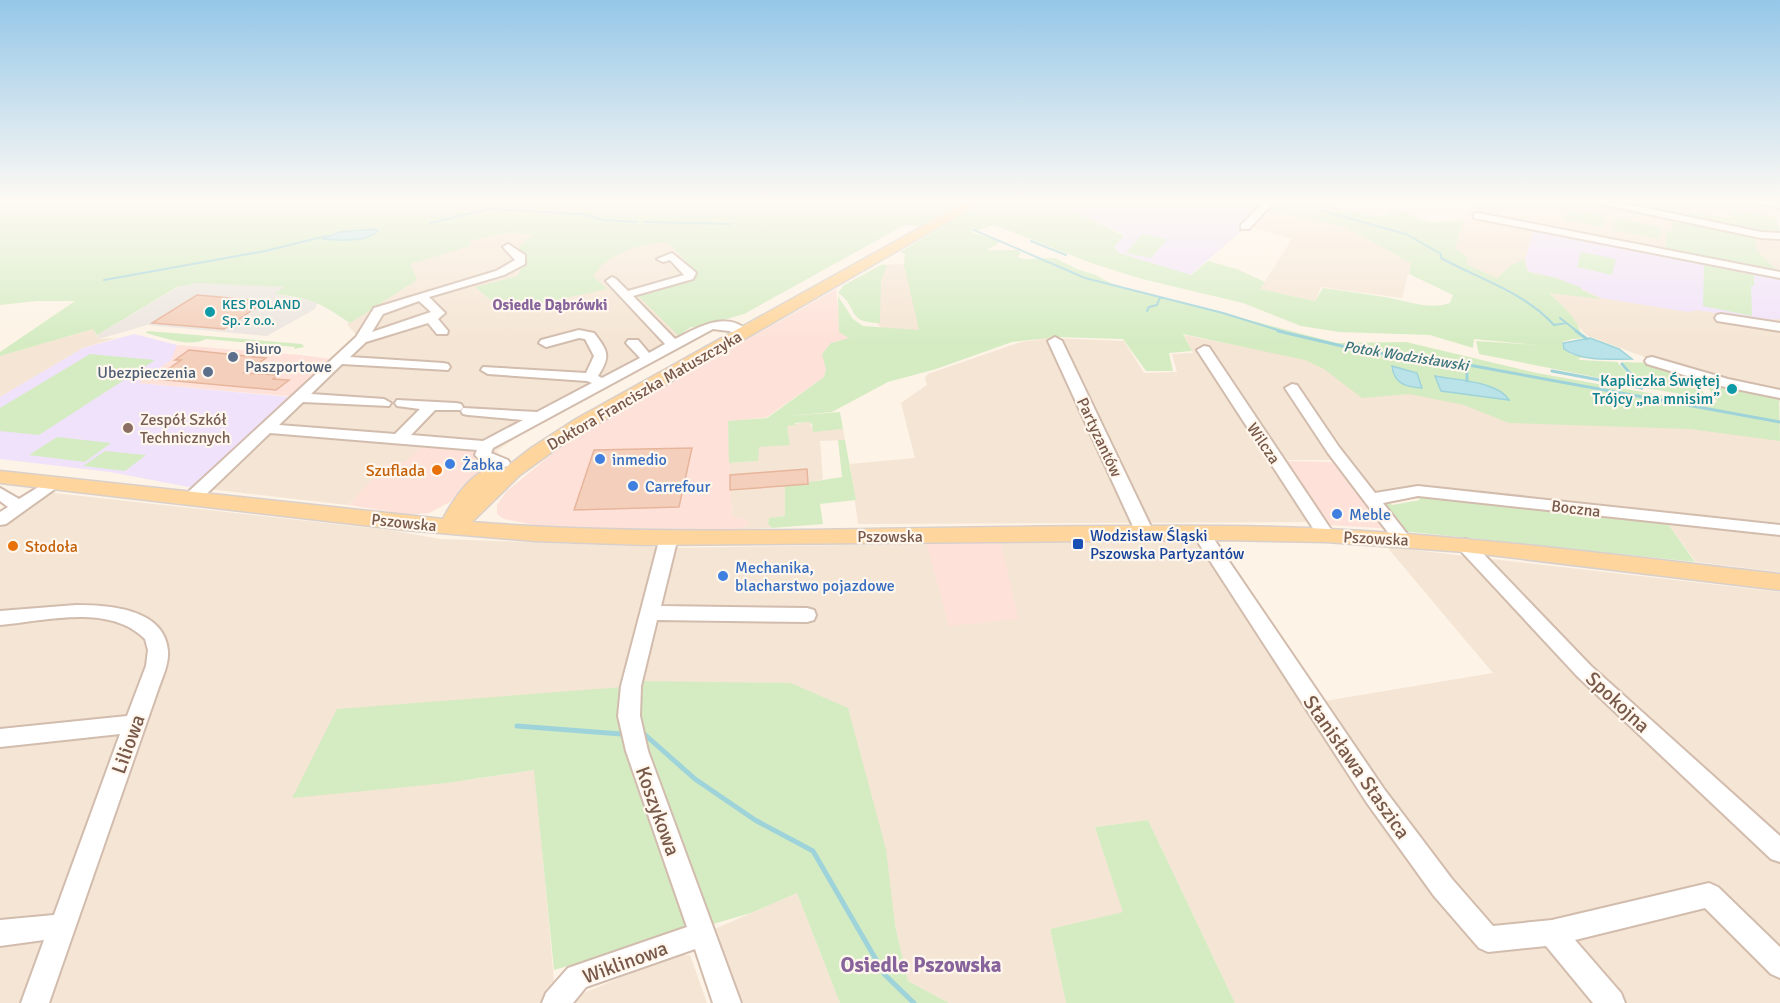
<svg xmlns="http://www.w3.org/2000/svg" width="1780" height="1003" font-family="Signika,sans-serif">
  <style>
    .residential { fill: #f5e5d4 }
    .commercial { fill: #fee2d9 }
    .industrial { fill: #ede6e0 }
    .education { fill: #f0e2fa }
    .green { fill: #d5ecc3 }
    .water { fill: #b9e3e8; stroke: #9fd3da; stroke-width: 1.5 }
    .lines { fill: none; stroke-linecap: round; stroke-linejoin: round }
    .stream-far2 { stroke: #9fd3da; stroke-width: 2 }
    .stream-far1 { stroke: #9fd3da; stroke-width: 3 }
    .stream { stroke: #9fd3da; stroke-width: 5 }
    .building { fill: #f4d0bc; stroke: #e7b59c; stroke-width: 1.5 }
    .minor-casing { stroke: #d2bcad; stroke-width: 4 }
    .major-casing { stroke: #d9d0cc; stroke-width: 3 }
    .minor { fill: #fff; fill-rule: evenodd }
    .major { fill: #fed59c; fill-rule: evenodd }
    .culture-dot { fill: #0f9aa8; stroke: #fff7ed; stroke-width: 2 }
    .service-dot { fill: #5c6f8a; stroke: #fff7ed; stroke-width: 2 }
    .education-dot { fill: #8d6e63; stroke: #fff7ed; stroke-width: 2 }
    .shop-dot { fill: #3f7fe0; stroke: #fff7ed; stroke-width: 2 }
    .food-dot { fill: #e8710a; stroke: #fff7ed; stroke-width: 2 }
    .transit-dot { fill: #1a4fb4; stroke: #fff7ed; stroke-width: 2 }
    .labels { text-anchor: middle; stroke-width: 4.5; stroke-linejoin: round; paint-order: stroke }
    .far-culture-label { font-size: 14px; fill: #0d838f; stroke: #fff7ed; text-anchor: start }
    .far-neighbourhood-label { font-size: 15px; font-weight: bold; fill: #87649b; stroke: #fff7ed }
    .far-water-label { font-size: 15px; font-style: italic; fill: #3c767e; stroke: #fff7ed }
    .service-label { font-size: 16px; fill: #4e5e75; stroke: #fff7ed; text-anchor: start }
    .culture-label { font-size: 16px; fill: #0d838f; stroke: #fff7ed; text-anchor: end }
    .street-label { font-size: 16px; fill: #785849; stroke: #fff7ed }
    .education-label { font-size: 16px; fill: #785e54; stroke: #fff7ed; text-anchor: start }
    .shop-label { font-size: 16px; fill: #366cbe; stroke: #fff7ed; text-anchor: start }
    .food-label { font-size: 16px; fill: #c56008; stroke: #fff7ed; text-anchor: end }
    .transit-label { font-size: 16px; fill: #164399; stroke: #fff7ed; text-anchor: start }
    .near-street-label { font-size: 20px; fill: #785849; stroke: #fff7ed }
    .near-neighbourhood-label { font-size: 21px; font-weight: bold; fill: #87649b; stroke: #fff7ed }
  </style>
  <rect width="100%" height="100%" fill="#fdf3e6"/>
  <!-- residential -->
  <path class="residential" d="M1477,200H1582L1751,238L1780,230V402L1765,395L1647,358L1586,335L1549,292L1599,298L1556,278L1528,272L1524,259L1510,266L1497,278L1466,264L1467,258L1455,248L1464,219Z
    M1622,200H1780V217L1776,216L1757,232Z
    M1268,210L1345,227L1411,263L1402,298L1321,287L1315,301L1260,289L1292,239L1252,227Z
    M521,232L535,234L592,275L599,265L625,248L668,241L697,271L683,283L639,296L681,337L691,342L522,434L495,452L409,462L364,491L348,505L192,487L289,396H297L357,336L347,324L376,305L409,264L469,240L493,235Z
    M907,264L921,332L881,328L876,322L881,265Z
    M93,329L99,339L116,338L83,348L0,397V356Z
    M1184,335L1302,358L1409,393L1780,439V572L1696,562L1668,524L1674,521L1464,493L1371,498L1339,460H1273L1310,522L858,524L850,464L915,458L901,403L927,385L925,378L928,374L1021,342L1048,338L1124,341L1144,373L1177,372L1172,354L1193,353Z
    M809,421L814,431L843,429L845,440L820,441L823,479L808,484L786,516L769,518L768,524L772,528L739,529L749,525L732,517L729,463L758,461V447L787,426Z
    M45,492L389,530L440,539L657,547L631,686L447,783L535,770L556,1003H0V528Z
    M1195,539L1201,544H1218L1319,702L1493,673L1387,547L1780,592V1003H1235L1148,820L1095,827L1124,912L1050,929L1066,1003H949L908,981L895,925L643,681L674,548Z
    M797,893L840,1003H727L703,934Z
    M675,955H690L707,1003H574V997Z"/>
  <!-- commercial -->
  <path class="commercial" d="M836,289L841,331L851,337L826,370L824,377L767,417L728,422L732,516L748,520L749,525L739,529L659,531L554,529L504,519L497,514V505L506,492L564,444Z
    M177,345L301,355L337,360L297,397L137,383L167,363Z
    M424,443L472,447L499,452L450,502L429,513L409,515L349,505L387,463H404Z
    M1279,461L1339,462L1394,529L1313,524Z
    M1000,541L1019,619L949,626L926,542Z"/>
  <!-- industrial -->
  <path class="industrial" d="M198,283L262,284L285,287L276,294L318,302L315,309L267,336L147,325L99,339L97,335L178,287Z"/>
  <!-- education -->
  <path class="education" d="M1086,200H1237L1262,205L1238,228L1243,230L1190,275L1120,253L1114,247L1125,235L1070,209Z
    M1534,230L1780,279V319L1762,320L1697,310L1688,312L1602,298L1560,279L1528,271L1525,260Z
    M134,334L177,345L171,360L138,383L289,397L194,488L110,472L0,459V397L83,348Z"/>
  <!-- green -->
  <path class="green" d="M0,200H1085L1070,209L1124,236L1114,247L1119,253L1191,275L1208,261L1237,269L1265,282L1260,289L1315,301L1323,288C1345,291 1368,294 1390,298C1411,302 1429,310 1450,303L1453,295L1409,274L1411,263L1345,227L1268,210L1280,200H1300L1382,217L1394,208L1432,223L1464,219L1455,248L1468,258L1466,264L1497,278L1510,266L1524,259L1528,272L1556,278L1580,287L1582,290L1601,299L1549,293C1559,303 1572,313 1578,326C1581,332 1580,334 1585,338L1572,339L1562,342L1563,348L1571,354L1588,358H1578L1580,360L1617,362L1640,386L1479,354L1476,341L1538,345L1474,339L1473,348L1430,335L1340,332L1301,326L1243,303L1142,279L1091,263L994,225L971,232L997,240L998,244L986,250H1017L1021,253L1017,257L1024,259L1055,258L1079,270L1094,274L1114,285L1337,343L1406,342L1537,373L1710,404L1717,402L1704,380L1779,398L1780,441L1690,429L1509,423L1464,405L1409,394L1362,398L1324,369L1305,360L1183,334L1192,351L1169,353L1173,371H1146L1123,339L1057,337L1012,342L936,369L888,382L832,412L788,416L840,412L843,429L813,432L812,424L808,422L795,423L796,425L787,426L790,445L759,447L758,461L729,463L728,421L767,418L824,377L826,370L822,354L831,343L849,338L839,332L838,296L853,319L863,326L919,330L904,265L905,254L900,252L942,227L905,225L744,314C735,316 698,329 691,327L681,334L684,336L681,338L637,295L682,283L693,276L694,270L668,242C638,245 611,251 593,276L607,289L547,302L525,312L508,299L494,303L475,287L518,276L523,263L519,247L532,235C512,230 490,236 470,241V246L410,264L417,280L350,323C320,303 312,298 275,294L284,287L198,283L177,287L97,335L93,329L0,356V352L75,301H37L0,305Z
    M1569,200H1584L1661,215L1756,238V250L1780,273L1665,250L1667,230L1672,231V222Z
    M1605,200H1622L1724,218L1731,217L1733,209L1777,218L1780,231L1770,234L1757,232Z
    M1569,208L1605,215L1602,227L1564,220Z
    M1616,218L1661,227L1659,239L1612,230Z
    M1142,234L1167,239L1151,258L1126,253Z
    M1581,252L1616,259L1612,275L1577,267Z
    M883,264L887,266L881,280L880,323C845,323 859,306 838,293L844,285Z
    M1704,265L1754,275V286H1751L1752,316L1703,306Z
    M148,331L302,344L304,347L294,349L295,347L206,339C190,348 162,337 146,333Z
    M90,354L155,360L39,435L0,431V408Z
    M1622,362L1650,363L1695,376L1706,398L1645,388Z
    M57,437L111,443L85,462L29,455Z
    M838,440H845L856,500L820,504L823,524L772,528L768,524L769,518L785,516V486L842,477Z
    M105,451L146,455L125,471L83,466Z
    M1414,493L1674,521L1668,524L1695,562L1402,531L1379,500L1385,498L1392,505L1420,500Z
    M643,681L791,683L848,708L886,849L895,925L908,981L949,1003H840L797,893L751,913L554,970L534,770L447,783L292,798L337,709L623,687Z
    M1148,820L1235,1003H1066L1050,929L1123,912L1095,827Z"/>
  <!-- water -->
  <path class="water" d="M375,229L378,231C367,243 336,240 322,239L340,232Z
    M1590,338L1619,349L1632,359C1610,359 1583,362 1564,349L1563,343Z
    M1392,366L1417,373L1422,388C1406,387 1394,384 1392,366Z
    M1435,376C1455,380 1498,381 1509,400L1441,391Z"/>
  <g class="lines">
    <!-- stream-far2 -->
    <path class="stream-far2" d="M468,200L482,202
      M1319,210L1406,234L1441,254V258C1479,279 1524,292 1554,325L1566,323
      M644,222L730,224
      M430,223L489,209L580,214L604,220L637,222
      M974,230L1085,278L1223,313L1284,332
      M1031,241L1066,255
      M104,280L265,251L326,236
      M1147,311L1149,307L1157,305L1160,297
      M1560,318L1578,332"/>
    <!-- stream-far1 -->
    <path class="stream-far1" d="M1278,331L1363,351L1474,366L1780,422
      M1576,331L1587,339
      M1622,364L1641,386
      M1467,366V381
      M1552,371L1642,388"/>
    <!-- stream -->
    <path class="stream" d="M517,726L621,734
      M643,733L695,779L755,820L813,851L885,975L914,1003"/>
  </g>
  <!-- building -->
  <path class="building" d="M197,295L266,301L224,329L152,323Z
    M189,350L266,358L244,373L278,375L273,379L289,380L276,390L154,379L181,360H175Z
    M692,448L679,507L574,510L594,450Z
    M807,469L808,484L730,490V475Z"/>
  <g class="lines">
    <!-- minor casing -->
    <g class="minor-casing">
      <path id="minor" d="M1266,200H1276L1249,229H1241V225Z
        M1591,200H1608L1761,232L1780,233V239L1761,238L1596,203Z
        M1748,200L1779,202L1780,208Z
        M1478,213L1780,272V278L1474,218V214Z
        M508,244L525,255V264L504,275L429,297L445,313L438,319L448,331L447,334H437L428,323L366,342L350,357L443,363L448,364L450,367L448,370L342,364L311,394L384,399L391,403L389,406L303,402L279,425L395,434L420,409L397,406L395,403L397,400L456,403L461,404L463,407L461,410H435L411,435L483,441L523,420L468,415L463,414L461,411L463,408L537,412L592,383L587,381L488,374L481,370L483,367L586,373L594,356L585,339L579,338L546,347L539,343L541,340L579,330L594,333C608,351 611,356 598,376L602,378L640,358L626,343L628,340H638L649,353L665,344L606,281L612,277L616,279L628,291L684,275L670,260L663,262L657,259L672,253L694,271L696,273L693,279L633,296L675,339C697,328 727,309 749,332L743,336L729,331L713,329L493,448L491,453L508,460L510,463L508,466C498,469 482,463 475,455L477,450L270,433L198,502H186L184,498L186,494L356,337L374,308L496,271L515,260L503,247ZM419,301L431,312L372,332L383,314Z
        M1721,314L1780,323V331L1717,321L1715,318L1717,315Z
        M1055,337L1062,341L1154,533L1151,537H1139L1136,533L1048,341Z
        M1204,346L1209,347L1332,531L1335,535L1332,539H1320L1197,350Z
        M1652,357L1728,379L1780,390V398L1721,386L1647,364L1645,361L1647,358Z
        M1292,384L1297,385L1339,447L1375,493L1418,486L1780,525V535L1418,496L1383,503L1411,539L1408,543H1396L1328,453L1285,388Z
        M53,478L59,480L61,483L59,486L6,524L0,525V512L8,507L0,501V488L19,499Z
        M1201,527L1207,529L1384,789L1452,879L1493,926L1552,920L1709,883L1718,887L1780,947V978L1771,974L1705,908L1575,940L1621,993L1625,1003H1593L1546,946L1488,952L1479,948L1434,896L1367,803L1192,533L1195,529Z
        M669,531L675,533L678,537L661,606L807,608L814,610L816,615L814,620L807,622L657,620L641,686L640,716L648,751L741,1003H713L695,949L586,987L573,1003H542L546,993L568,968L687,927L626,751L618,716L621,686L660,537L663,533Z
        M1465,539L1471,541L1591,666L1780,836V862L1771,859L1577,676L1459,549L1456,545L1459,541Z
        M76,605C107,605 165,608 168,651C169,663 163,676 159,687L49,1003H21L44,940L0,946V920L54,915L120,734L0,747V729L127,716L146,666L148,650L145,639C109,603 45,621 0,625V611Z"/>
    </g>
    <!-- major casing -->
    <g class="major-casing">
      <path id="major" d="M970,200H985L563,444L520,475L472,522C582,531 691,531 801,530C942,528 1082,525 1223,526C1410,527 1595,553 1780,574V590L1465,552L1326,542L1222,540L645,545L534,541L405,530L0,483V471L443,519C450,504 481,456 500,472L531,448L576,419Z"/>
    </g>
    <!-- minor -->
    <use href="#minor" class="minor"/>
    <!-- major -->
    <use href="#major" class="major"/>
  </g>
  <!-- sky -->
  <linearGradient id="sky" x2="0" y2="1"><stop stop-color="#95c7e8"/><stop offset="0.59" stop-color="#fefaf4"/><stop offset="1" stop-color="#fefaf4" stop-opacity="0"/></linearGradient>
  <rect width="1780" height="340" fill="url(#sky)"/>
  <!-- markers -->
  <g class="culture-dot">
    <circle cx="210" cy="312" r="6"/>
    <circle cx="1732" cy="389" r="6"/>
  </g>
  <g class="service-dot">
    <circle cx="233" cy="357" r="6"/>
    <circle cx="208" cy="372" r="6"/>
  </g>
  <circle class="education-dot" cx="128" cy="428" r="6"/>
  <g class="shop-dot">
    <circle cx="600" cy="459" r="6"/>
    <circle cx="450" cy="464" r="6"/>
    <circle cx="633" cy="486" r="6"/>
    <circle cx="1337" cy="514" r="6"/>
    <circle cx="723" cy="576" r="6"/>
  </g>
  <g class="food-dot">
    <circle cx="437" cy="470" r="6"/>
    <circle cx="13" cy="546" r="6"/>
  </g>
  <rect class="transit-dot" x="1072" y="538" width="12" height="12" rx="3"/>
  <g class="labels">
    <!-- far-culture labels -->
    <g class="far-culture-label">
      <text x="222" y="309">KES POLAND<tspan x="222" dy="16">Sp. z o.o.</tspan></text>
    </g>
    <!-- far-neighbourhood labels -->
    <g class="far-neighbourhood-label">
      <text x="550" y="310">Osiedle Dąbrówki</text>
    </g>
    <!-- far-water labels -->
    <g class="far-water-label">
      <text transform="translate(1406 356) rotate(9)" y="5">Potok Wodzisławski</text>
    </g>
    <!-- service labels -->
    <g class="service-label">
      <text x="245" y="354">Biuro<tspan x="245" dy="18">Paszportowe</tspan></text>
      <text x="196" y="378" text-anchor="end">Ubezpieczenia</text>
    </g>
    <!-- culture labels -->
    <g class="culture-label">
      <text x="1720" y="386">Kapliczka Świętej<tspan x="1720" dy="18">Trójcy „na mnisim”</tspan></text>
    </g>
    <!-- street labels -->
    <g class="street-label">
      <text transform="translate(644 390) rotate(-30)" y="6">Doktora Franciszka Matuszczyka</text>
      <text transform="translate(1100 437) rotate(65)" y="6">Partyzantów</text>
      <text transform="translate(1264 443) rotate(56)" y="6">Wilcza</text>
      <text transform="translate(1576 508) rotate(7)" y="6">Boczna</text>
      <text transform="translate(404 522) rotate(6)" y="6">Pszowska</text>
      <text x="890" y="542">Pszowska</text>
      <text transform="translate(1376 538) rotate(3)" y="6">Pszowska</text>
    </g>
    <!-- education labels -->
    <g class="education-label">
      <text x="140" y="425">Zespół Szkół<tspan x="140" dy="18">Technicznych</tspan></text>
    </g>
    <!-- shop labels -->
    <g class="shop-label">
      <text x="612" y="465">inmedio</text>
      <text x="462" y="470">Żabka</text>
      <text x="645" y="492">Carrefour</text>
      <text x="1349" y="520">Meble</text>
      <text x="735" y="573">Mechanika,<tspan x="735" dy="18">blacharstwo pojazdowe</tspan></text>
    </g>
    <!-- food labels -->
    <g class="food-label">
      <text x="425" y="476">Szuflada</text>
      <text x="25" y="552" text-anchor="start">Stodoła</text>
    </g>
    <!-- transit labels -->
    <g class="transit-label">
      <text x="1090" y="541">Wodzisław Śląski<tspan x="1090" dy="18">Pszowska Partyzantów</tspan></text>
    </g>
    <!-- near-street labels -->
    <g class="near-street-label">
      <text transform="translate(1618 702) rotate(43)" y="7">Spokojna</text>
      <text transform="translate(128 744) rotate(-70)" y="7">Liliowa</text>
      <text transform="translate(1357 767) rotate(55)" y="7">Stanisława Staszica</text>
      <text transform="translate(658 811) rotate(70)" y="7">Koszykowa</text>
      <text transform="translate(625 962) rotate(-20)" y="7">Wiklinowa</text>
    </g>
    <!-- near-neighbourhood labels -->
    <g class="near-neighbourhood-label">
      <text x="921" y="972">Osiedle Pszowska</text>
    </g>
  </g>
</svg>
